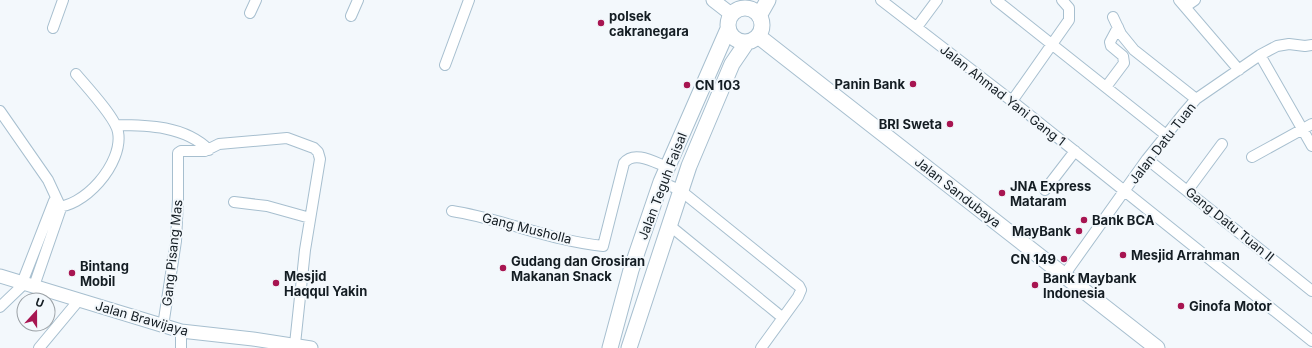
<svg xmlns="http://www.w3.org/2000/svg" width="1312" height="348" font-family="Inter,sans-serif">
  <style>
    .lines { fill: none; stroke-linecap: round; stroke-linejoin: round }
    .minor-casing { stroke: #a7bfcf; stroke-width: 12 }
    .major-casing { stroke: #a7bfcf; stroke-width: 15 }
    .highway-casing { stroke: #a7bfcf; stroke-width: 17 }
    .minor { stroke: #fff; stroke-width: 10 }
    .major { stroke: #fff; stroke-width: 13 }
    .highway { stroke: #fff; stroke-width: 15 }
    .poi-dot { fill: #a71551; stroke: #f3f8fc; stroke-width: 1.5 }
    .labels { text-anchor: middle; stroke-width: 4; stroke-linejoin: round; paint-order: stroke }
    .poi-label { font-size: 13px; font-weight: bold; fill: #141d23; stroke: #f3f8fc; text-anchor: start }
    .street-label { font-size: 13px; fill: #141d23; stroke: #f3f8fc }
  </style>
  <rect width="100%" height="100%" fill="#f3f8fc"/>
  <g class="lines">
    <!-- minor casing -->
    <g class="minor-casing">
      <path id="minor" d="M881,0L1012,101L1312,341
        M996,0L1166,135
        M1179,0L1239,70
        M1185,7L1195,0
        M250,13L256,0
        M351,16L358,0
        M1113,17L1121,34L1134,50L1196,99
        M917,27L937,0
        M53,28L63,0
        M1260,55L1312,146
        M445,65L469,0
        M1106,87L1124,63L1123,56L1111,46L1110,42L1118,27
        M1012,101L1069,20V8L1062,0
        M0,111L48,180L61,208L34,286
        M116,125C148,125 185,126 209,150
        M1252,157L1312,124
        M1147,159L1312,291
        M661,182L680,190L799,286L801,290L798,297L761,348
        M1045,190L1075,151
        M1188,190L1222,144
        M234,202L267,206L310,218
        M52,207C83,210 124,163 118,132C116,118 86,86 76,74
        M452,211C503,219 552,241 603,246L624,163C634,150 654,162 667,167
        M669,225L783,318
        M1065,274L1147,159L1183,114L1196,99L1260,55L1277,46L1289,44L1305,46L1312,45
        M22,283L54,201
        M0,307L25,283
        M163,326L176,241L178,199V153L181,151H205L219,144L287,138L314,148L318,152L320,159L305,250L295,344
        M181,331V348
        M39,348L79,300"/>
    </g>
    <!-- major casing -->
    <g class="major-casing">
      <path id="major" d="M713,0L731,14
        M0,276L181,331L253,339L311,348"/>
    </g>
    <!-- highway casing -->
    <g class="highway-casing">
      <path id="highway" d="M728 25a17 17 0 1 1 34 0a17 17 0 1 1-34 0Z
        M759,16L768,0
        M758,36L1157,348
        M610,348L631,270L661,182L728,29
        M629,348L689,166L732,64L747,42"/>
    </g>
    <!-- minor -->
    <use href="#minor" class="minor"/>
    <!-- major -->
    <use href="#major" class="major"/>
    <!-- highway -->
    <use href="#highway" class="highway"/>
  </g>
  <!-- markers -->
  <g class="poi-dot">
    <circle cx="601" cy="23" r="4"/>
    <circle cx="913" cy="84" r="4"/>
    <circle cx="687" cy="85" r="4"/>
    <circle cx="950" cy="124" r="4"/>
    <circle cx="1002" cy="193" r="4"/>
    <circle cx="1084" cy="220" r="4"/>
    <circle cx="1079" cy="231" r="4"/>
    <circle cx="1123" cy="255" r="4"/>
    <circle cx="1064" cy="259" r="4"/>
    <circle cx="503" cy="268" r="4"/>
    <circle cx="72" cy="273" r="4"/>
    <circle cx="276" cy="283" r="4"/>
    <circle cx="1035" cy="285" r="4"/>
    <circle cx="1181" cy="306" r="4"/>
  </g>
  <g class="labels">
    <!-- poi labels -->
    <g class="poi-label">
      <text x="609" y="21">polsek<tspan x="609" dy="15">cakranegara</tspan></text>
      <text x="905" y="89" text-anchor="end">Panin Bank</text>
      <text x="695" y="90">CN 103</text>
      <text x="942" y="129" text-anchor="end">BRI Sweta</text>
      <text x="1010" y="191">JNA Express<tspan x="1010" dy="15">Mataram</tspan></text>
      <text x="1092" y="225">Bank BCA</text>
      <text x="1071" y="236" text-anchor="end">MayBank</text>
      <text x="1131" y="260">Mesjid Arrahman</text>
      <text x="1056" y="264" text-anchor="end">CN 149</text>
      <text x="511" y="266">Gudang dan Grosiran<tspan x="511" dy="15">Makanan Snack</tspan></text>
      <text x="80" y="271">Bintang<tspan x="80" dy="15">Mobil</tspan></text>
      <text x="284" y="281">Mesjid<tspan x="284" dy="15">Haqqul Yakin</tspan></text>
      <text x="1043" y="283">Bank Maybank<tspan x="1043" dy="15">Indonesia</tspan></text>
      <text x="1189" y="311">Ginofa Motor</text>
    </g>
    <!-- street labels -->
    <g class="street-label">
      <text transform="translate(1003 95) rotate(38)" y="5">Jalan Ahmad Yani Gang 1</text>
      <text transform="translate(1162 143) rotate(-52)" y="5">Jalan Datu Tuan</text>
      <text transform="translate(662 186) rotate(-69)" y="5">Jalan Teguh Faisal</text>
      <text transform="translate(958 192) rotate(38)" y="5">Jalan Sandubaya</text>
      <text transform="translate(1230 224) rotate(39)" y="5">Gang Datu Tuan II</text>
      <text transform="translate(527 228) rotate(14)" y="5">Gang Musholla</text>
      <text transform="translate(172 253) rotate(-84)" y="5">Gang Pisang Mas</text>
      <text transform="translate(142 318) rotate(16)" y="5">Jalan Brawijaya</text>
    </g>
  </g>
  <!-- north arrow -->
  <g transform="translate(36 312) rotate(21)"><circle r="19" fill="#f3f8fc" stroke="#9aa0a5"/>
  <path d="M0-3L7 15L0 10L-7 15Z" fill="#a71551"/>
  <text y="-6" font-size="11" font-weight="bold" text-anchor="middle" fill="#141d23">U</text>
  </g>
</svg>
